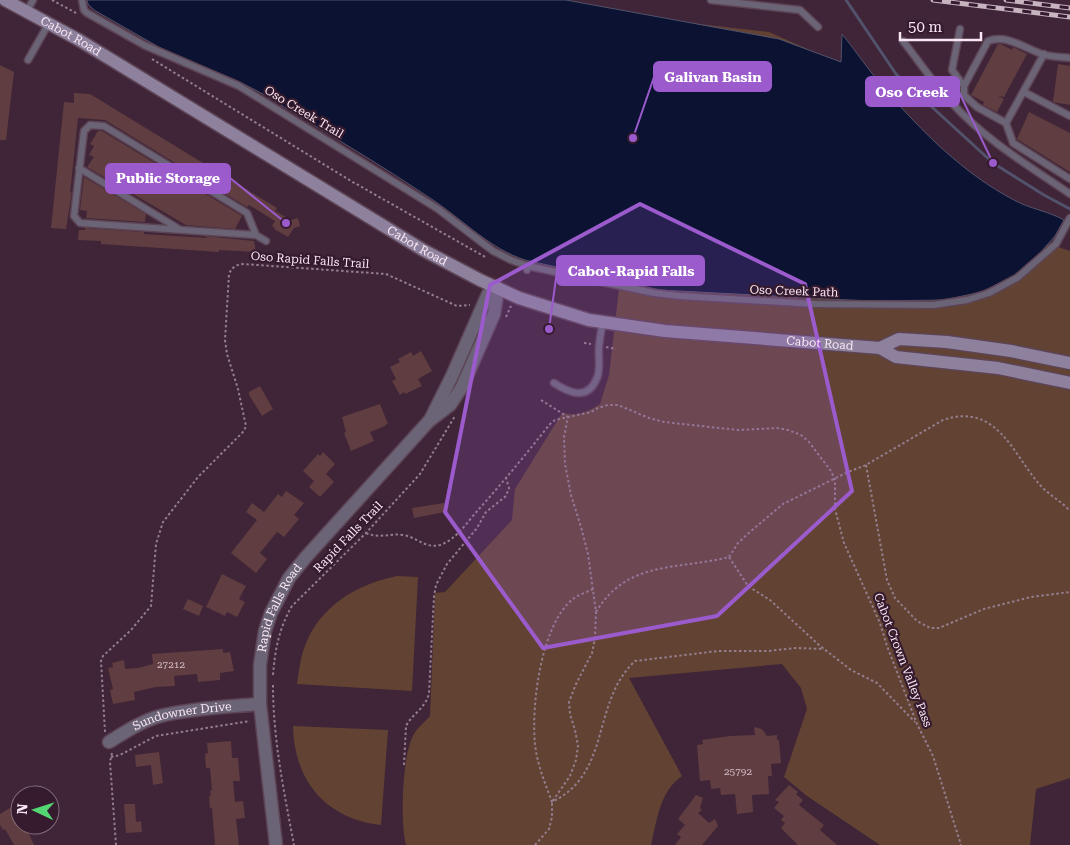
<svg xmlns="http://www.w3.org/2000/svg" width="1070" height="845" font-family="'Roboto Serif',serif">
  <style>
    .green { fill: #624333 }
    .water { fill: #0b1232; stroke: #53526c }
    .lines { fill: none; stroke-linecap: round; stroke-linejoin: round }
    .stream { stroke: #53526c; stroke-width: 3 }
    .building { fill: #603d40 }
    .service-casing { stroke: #5d4455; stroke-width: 9 }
    .minor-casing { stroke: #5d4455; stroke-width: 15 }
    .tertiary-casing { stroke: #5d4455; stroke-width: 15 }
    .secondary-casing { stroke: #5d4455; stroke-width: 15 }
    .path { stroke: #947d8d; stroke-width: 2; stroke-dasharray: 2.5 2.5; stroke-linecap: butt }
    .service { stroke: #6b6476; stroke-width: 6 }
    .minor { stroke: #6b6476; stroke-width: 12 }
    .tertiary { stroke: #6b6476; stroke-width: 12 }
    .secondary { stroke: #8d819d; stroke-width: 12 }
    .rail-casing { stroke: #c8b3c1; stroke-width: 5 }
    .rail { stroke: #351b2d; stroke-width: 3; stroke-dasharray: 9; stroke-linecap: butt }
    .marked { fill: #9b5bcc; fill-opacity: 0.2; stroke: #9b5bcc; stroke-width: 4; stroke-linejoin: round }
    .labels { text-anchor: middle; stroke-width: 4.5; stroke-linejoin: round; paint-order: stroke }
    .number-label { font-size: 10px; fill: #d4bcc6 }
    .street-label { font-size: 12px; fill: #fae7f3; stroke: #351b2d }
    .leader { fill: none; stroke: #9b5bcc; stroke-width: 2 }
    .callout-dot { fill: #9b5bcc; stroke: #351b2d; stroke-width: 2 }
    .callout { fill: #9b5bcc; stroke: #9b5bcc; stroke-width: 2 }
    .callout-label { font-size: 14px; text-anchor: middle; font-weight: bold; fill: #fff }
  </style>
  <rect width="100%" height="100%" fill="#3f2537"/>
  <!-- green -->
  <path class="green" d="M494,0L769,32L837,62L1006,230L1070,251V778L1036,789L1030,845H880L807,796L784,777L807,709L801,688L782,664L629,678L682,776C660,791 657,820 651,845H406C400,822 402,754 414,734C418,727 425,722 430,716L435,593L445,592L512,520L515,489L562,413C578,416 586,413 600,404L609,375L622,263Z
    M397,576L418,577L412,691L297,684C299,672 300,658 305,646C320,606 357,584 397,576Z
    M293,726L388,730L381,825C326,819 294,781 293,726Z"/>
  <!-- water -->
  <path class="water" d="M87,0H566L779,39L841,62L842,34C856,51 869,71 884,88C921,131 964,174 1014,200C1030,209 1048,211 1064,220L1055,236L1040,253L1014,276L981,292L944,300L868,301L660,290L525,260C491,249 465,222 436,202C380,164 321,130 263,94L240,82L164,50L94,10L88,4Z"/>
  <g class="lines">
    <!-- stream -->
    <path class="stream" d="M846,0L896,74L993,163L1044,195L1070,209"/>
  </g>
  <!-- building -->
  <path class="building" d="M998,44H1001L1012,50L1013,47L1027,54L1004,97L998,96L1004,99L997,112L983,105L984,102L971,95Z
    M1058,64L1070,66V105L1053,102Z
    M0,65L14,72L6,140H0Z
    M74,93L90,94L277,208L275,211L291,220L298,218L300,226L294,228L288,237L274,229L275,228L272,226L275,221L249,205L247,207L105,120L78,118L70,194L72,191L66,229L51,228L64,102L74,103Z
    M1029,112L1070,133V172L1017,139Z
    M98,131H102L242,216L235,229L186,225L87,167L94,157L89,155L94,146L90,144Z
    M84,177L146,214L145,222L86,218L87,211L80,210Z
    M85,228L144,232V234L208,238L204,236L254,241L256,252L219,250V252L101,244V241L78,240L79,230H85Z
    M421,351L432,371L418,379L422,386L405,394L404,392L400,395L392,381L396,379L390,367L400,362L398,359L411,352L413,356Z
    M260,386L273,409L262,416L249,395V392Z
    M380,404L388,424L385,425V426L370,432L374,441L351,451L344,433L346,432L342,417Z
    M323,452L335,464L326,474L334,482L320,497L309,487L314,481L303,471L318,454L320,456Z
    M286,491L304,503L294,515L299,519L284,537L277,532L260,553L267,559L256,573L231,553L257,520L246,512L252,503L264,512L278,494L282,497Z
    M444,503L445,512L414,518L412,508Z
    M222,574L246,586L239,599L245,602L237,617L227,612L225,616L206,607Z
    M188,599L203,606L199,616L183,609Z
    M223,649V653L230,652L234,671L220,673V680L198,682L197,674L174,676L175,686L156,687L134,692L135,700L113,704L110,690L113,689L108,668L113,667L112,663L124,660L125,669L138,668L153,664L152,654Z
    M754,727L762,729L767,736L777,735V740H779L781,763L771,764L772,776H768L769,794L752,795L753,812L737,814L735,794L721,795L720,788L711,789L710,780L700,781L697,745L703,744L702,740L730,736L755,735Z
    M231,741L232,758H238L240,781H233L235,802L243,801L245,818L236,819L239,845H215L212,808H210L209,796H211L210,791L212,790L210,768H206L205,754L208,753L207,743Z
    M159,752L163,783L153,785L151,765L136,767L135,755Z
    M789,785L798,792L796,794L803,800L799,805L824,825L820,830L837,845H798L781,828L785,823L781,820L784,816L774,808L779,802L775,800Z
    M696,795L703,798L700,808L702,810L698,813L709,823L715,819L718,826L702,845H675L681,837L677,834L685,825L678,819Z
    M20,802V825H25L34,845H14L5,829L3,830L0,825V814Z
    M124,804H135L136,822L141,821L142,832L126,833Z"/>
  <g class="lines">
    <!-- service casing -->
    <g class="service-casing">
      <path id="service" d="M82,0L84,10L87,13L144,45L239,86L438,209L493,251L511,260L528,266L527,270
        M711,0L800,10L818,27
        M27,11L33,0
        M960,29L952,70L964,86V95L977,107L1006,123L1044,54
        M903,41C919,61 933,83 951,102C984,139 1029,166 1070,194
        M28,60L49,23
        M964,86L988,41C1007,34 1024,48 1042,54C1050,57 1061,57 1070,58
        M1024,92L1070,116
        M1006,123L1013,143L1070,179
        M79,168L179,229
        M256,235L80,223L74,216L84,131L90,125L104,126L247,213L256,235L266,241
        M528,266L654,293L680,296L815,304L933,305L967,300L989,293L1017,278L1056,244L1070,218
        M554,383C569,393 588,401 597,378C601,369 598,356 599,346C600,338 601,330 603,322"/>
    </g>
    <!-- minor casing -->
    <g class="minor-casing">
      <g id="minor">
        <path id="s1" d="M109,742C125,732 142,721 160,716C193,708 227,707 260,704"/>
      </g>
    </g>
    <!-- tertiary casing -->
    <g class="tertiary-casing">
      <g id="tertiary">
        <path d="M430,420L452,376L488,294L498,288"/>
        <path id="s2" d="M276,845L260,704V665L265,631L271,613L289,578L306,557L429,421L450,405L462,387L494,314L498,288"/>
      </g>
    </g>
    <!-- secondary casing -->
    <g class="secondary-casing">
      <g id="secondary">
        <path id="s3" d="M5,0L79,40L423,250L480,280L519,298L589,320L665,331L880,348L896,357L998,368L1070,383"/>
        <path d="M880,348L899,339L947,342L1011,351L1070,363"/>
      </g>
    </g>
    <!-- path -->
    <path class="path" d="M52,0L76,13
      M152,59L351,181L487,258
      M506,317L511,306
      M584,343L591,344
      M606,347L616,349
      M541,400L568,417
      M866,465L887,580L895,598L917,621L930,628H939L984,609L1031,597L1070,592
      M366,533C380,539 389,533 403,535C417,537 425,549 440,545C456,540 468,521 479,509C504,481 527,453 550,424L555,420L591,412L598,408L608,405H618L649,418L664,422L738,430L777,428L788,430L801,435L809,442L831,471L835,480V509L844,543L880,623L887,646L917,724L933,756L961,845
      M729,557L738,543L751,531L783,504L848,472L866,465L943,420C997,402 1012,453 1040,485C1049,495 1061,501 1070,511
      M593,589C587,592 578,595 573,599C541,624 531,706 535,744C537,764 545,783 552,802C612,773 591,702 635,661L718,651H768L796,648L824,649
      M596,612C627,560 678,570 729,557L748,586L770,600L819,645L851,670L877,683L915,722
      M273,675C275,650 279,628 292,606L366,533L420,474L455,416
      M273,685C273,739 284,792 294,845
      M105,732L101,661L103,656L131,630L151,606L156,544L163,522L198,477L244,431L246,426L238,389L227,354L225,340L229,274C232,267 236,265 243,264L386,274L457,306L470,305
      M112,753L110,762L116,845
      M111,757L120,755L156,736L250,721
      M404,765L406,726C412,714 426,708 429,693L434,596L436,585L447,564L477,528L486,512L506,496L509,488L506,478
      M535,845L549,829L552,817V802L570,776L576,760L578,746L575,730L570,714L569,702L576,684L592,653L595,638L596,612L588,554L581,527L571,495L565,464L564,437L568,417"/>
    <!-- service -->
    <use href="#service" class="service"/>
    <!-- minor -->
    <use href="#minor" class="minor"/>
    <!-- tertiary -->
    <use href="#tertiary" class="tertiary"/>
    <!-- secondary -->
    <use href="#secondary" class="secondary"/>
    <!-- rail casing -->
    <g class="rail-casing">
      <path id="rail" d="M933,0L1070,17
        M1006,0L1070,8"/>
    </g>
    <!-- rail -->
    <use href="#rail" class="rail"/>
  </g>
  <!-- marked area -->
  <path class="marked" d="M640,204L805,284L852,491L717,616L543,648L445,512L490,285Z"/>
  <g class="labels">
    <!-- number labels -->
    <g class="number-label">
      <text x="171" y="668">27212</text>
      <text x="738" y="775">25792</text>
    </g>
    <!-- street labels -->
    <g class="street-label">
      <text dy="4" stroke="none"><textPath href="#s3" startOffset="75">Cabot Road</textPath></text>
      <text transform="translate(304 112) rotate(31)" y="4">Oso Creek Trail</text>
      <text dy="4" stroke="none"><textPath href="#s3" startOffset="480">Cabot Road</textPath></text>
      <text transform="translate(310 260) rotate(4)" y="4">Oso Rapid Falls Trail</text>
      <text transform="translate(794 291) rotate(2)" y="4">Oso Creek Path</text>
      <text dy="4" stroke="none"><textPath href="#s3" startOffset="900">Cabot Road</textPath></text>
      <text transform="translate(348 537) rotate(-46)" y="4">Rapid Falls Trail</text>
      <text dy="4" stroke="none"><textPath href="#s2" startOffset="242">Rapid Falls Road</textPath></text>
      <text transform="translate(903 660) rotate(69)" y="4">Cabot Crown Valley Pass</text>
      <text dy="4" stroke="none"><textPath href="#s1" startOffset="79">Sundowner Drive</textPath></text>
    </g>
  </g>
  <!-- callouts -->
  <path class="leader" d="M633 138L654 77M993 163L959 92M286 223L230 178M549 329L557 271"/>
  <g class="callout-dot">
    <circle cx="633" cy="138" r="5"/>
    <circle cx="993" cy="163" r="5"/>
    <circle cx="286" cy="223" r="5"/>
    <circle cx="549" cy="329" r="5"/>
  </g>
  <g class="callout">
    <rect x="654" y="62" width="117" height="29" rx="5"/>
    <rect x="866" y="77" width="93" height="29" rx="5"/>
    <rect x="106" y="164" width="124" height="29" rx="5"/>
    <rect x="557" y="256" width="147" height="29" rx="5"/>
  </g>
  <g class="callout-label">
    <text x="713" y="82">Galivan Basin</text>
    <text x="912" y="97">Oso Creek</text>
    <text x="168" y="183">Public Storage</text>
    <text x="631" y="276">Cabot-Rapid Falls</text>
  </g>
  <!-- north arrow -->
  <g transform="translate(35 810) rotate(274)"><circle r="24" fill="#351b2d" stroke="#846d7c"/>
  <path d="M0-4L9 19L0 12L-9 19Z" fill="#53d673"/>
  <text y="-8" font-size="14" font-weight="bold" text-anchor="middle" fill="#fae7f3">N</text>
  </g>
  <!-- scale -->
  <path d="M900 32v8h81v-8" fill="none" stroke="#fae7f3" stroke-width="2.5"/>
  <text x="908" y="32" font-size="15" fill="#fae7f3" stroke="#351b2d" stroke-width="4" paint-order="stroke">50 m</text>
</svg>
